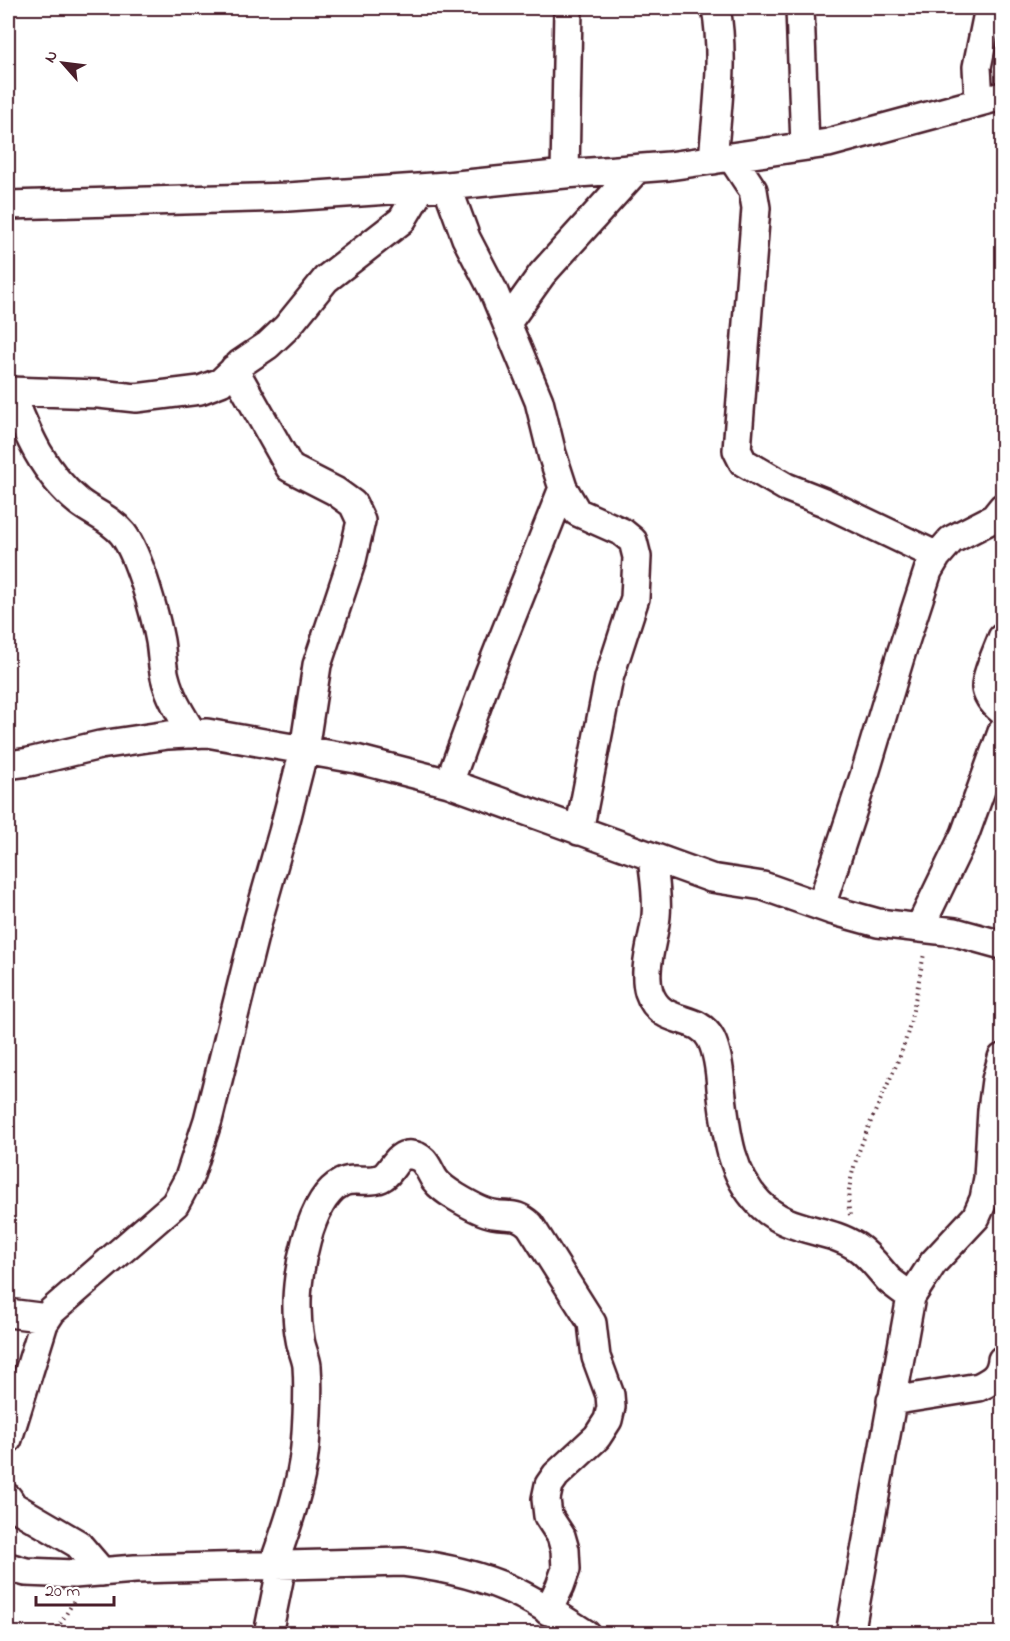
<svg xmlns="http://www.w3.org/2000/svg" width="1010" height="1641" font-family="'Indie Flower',sans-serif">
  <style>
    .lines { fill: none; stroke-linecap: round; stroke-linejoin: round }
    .minor-casing { stroke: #4a1f2b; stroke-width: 32 }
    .path { stroke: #4a1f2b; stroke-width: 4; stroke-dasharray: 1.5 4.5; stroke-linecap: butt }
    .minor { stroke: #fff; stroke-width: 27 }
  </style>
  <rect width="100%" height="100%" fill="#fff"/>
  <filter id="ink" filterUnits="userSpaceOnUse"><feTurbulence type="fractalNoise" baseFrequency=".0167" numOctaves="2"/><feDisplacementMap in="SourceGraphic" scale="12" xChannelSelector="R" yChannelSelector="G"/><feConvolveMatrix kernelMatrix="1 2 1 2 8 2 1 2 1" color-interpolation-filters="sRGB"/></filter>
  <g filter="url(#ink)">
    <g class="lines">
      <!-- minor casing -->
      <g class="minor-casing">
        <path id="minor" d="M800,8L805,146
          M979,101L977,67L989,8
          M732,158L753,190L756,208L737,450L743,462L786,487L824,502L937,556
          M713,160C717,109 725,58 716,8
          M565,174L568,8
          M447,186L466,238L493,290L539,401L552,454L563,488L577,512L622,532L633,541L637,557L635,598L609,678L579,831
          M8,205L288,197L447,186L565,174L669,166L828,143L1002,96
          M507,323L542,274L637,169
          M8,391L99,394L136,398L200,390L221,382L240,364L268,345L287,327L326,279L402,220L421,188
          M10,391C27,433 43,473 79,502C93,513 111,519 123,534C139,555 155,614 160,641C162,653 162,666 165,677C170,698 182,716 193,734
          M1002,638C998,649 985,677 986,688C987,697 996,706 1002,711
          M8,765L29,762L100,745L168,735L207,733L275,745L356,759L449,783L711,878L763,886L831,910L878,923L955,932L1002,945
          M449,783L488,676L563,488
          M652,857C654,876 658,896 656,916C654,939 642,969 649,992C661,1028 697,1012 711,1039C718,1053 720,1073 721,1088C726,1129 729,1172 759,1203C789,1234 825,1226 857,1247C870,1256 879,1269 889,1280C896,1286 904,1291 911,1297
          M821,906L866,770L901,654L928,571L937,556L951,540L994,518L1002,508
          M920,927L965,834L1002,732
          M8,1313L47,1318
          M891,1401L979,1387C992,1381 1000,1376 1002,1360
          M8,1439L44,1323L52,1311L175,1204L189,1178L208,1120L258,920L283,832L304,750L317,665L352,560L361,521L353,504L335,491L290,468L234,369
          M8,1498L13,1506L78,1544L102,1572
          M273,1566C287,1527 301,1488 305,1447C307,1421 309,1392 307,1366C306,1357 301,1348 300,1339C298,1329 297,1318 297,1308C296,1276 309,1199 341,1183C354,1176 368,1184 381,1178C393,1173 395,1153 411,1155C426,1156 428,1170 435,1180C440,1187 448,1192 456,1197C466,1203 481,1212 493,1214C510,1217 516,1212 530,1225L592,1323L596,1357L610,1395L611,1407L608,1420L597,1437L556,1475L549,1485L546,1499L548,1516L561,1536L565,1550L566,1569L560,1586L548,1611
          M8,1567L26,1572L74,1574L135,1569L403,1562C443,1567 482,1575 518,1593C541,1604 564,1620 586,1634
          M268,1634L282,1565
          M850,1634L911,1297L933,1263L976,1217L984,1199L988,1178L992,1110L996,1080L1002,1058"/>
      </g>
      <!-- path -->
      <path class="path" d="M850,1215C839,1170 889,1090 904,1045C913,1016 918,984 924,954
        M54,1634L74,1601"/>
      <!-- minor -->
      <use href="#minor" class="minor"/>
    </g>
  </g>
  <!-- margin -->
  <rect width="1010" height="1641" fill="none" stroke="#fff" stroke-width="30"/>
  <rect x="15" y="15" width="980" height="1611" fill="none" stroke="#4a1f2b" stroke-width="2" filter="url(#ink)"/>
  <!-- north arrow -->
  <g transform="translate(63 63) rotate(298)" stroke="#ffffff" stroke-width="4.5" paint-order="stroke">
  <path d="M0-4.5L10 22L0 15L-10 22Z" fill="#4a1f2b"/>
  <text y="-9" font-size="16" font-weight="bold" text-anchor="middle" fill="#4a1f2b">N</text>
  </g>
  <!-- scale -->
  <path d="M36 1596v9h78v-9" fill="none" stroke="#4a1f2b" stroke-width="3"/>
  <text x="45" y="1596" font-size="18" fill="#4a1f2b" stroke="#ffffff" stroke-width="4.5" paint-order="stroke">20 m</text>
</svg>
